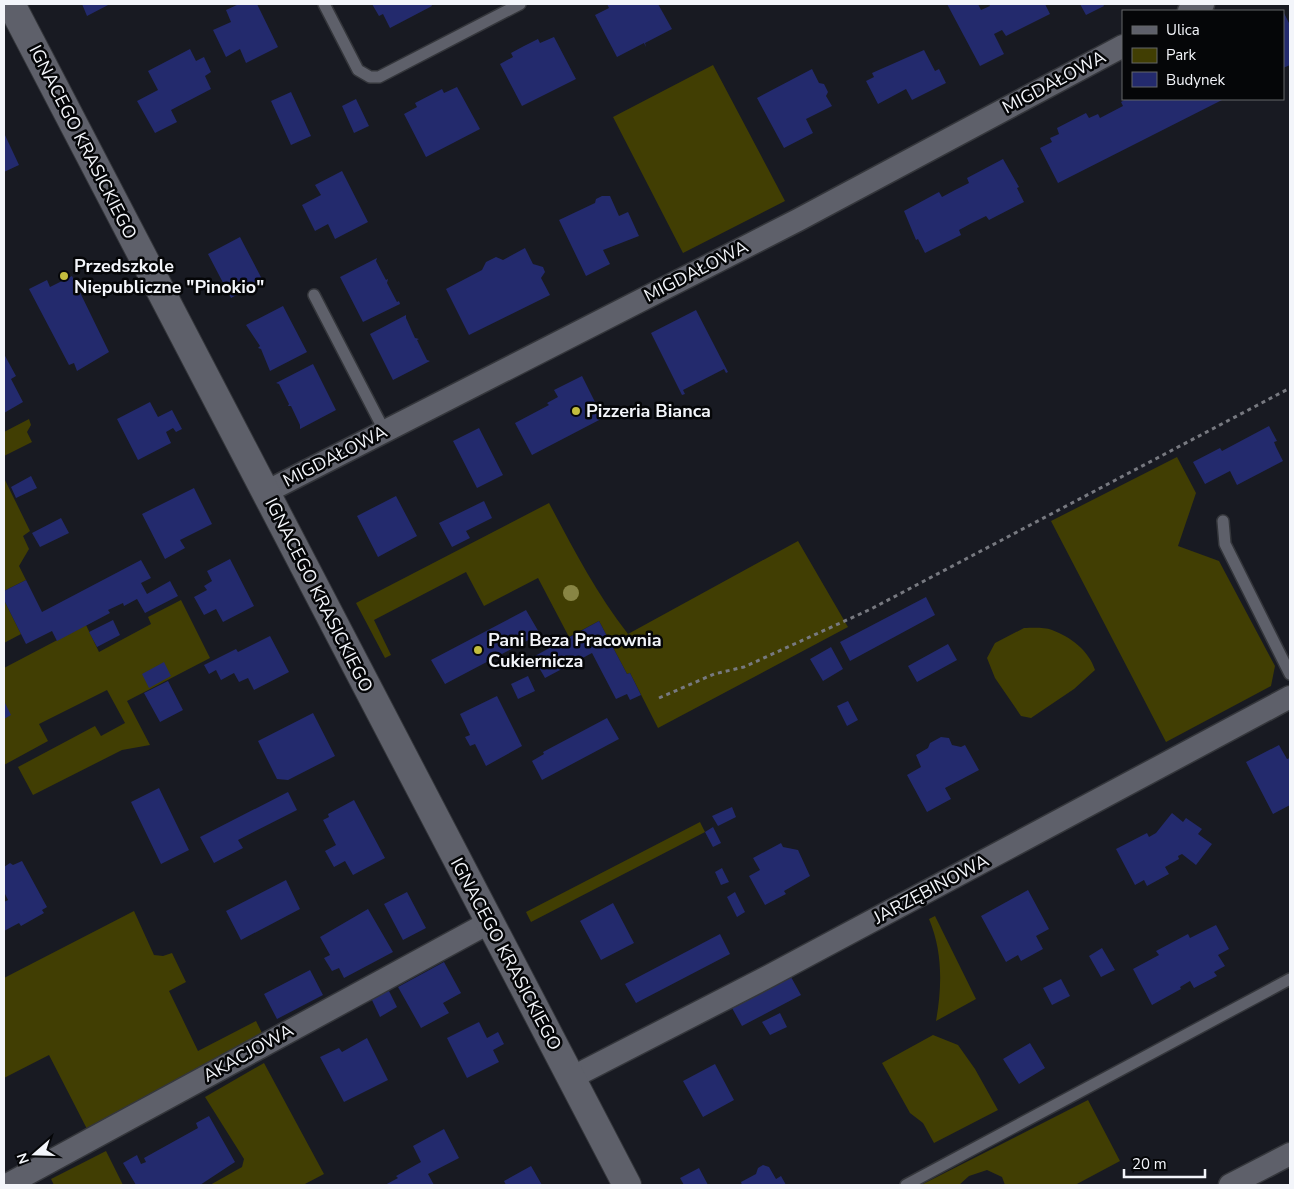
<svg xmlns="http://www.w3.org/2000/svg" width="1294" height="1189" font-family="'Nunito Sans',sans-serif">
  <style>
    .green { fill: #413e03 }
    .building { fill: #232a6d }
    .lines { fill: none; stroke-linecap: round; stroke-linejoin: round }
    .service-casing { stroke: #34363b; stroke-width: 14 }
    .minor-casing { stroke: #34363b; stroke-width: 25 }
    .tertiary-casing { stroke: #34363b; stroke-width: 30 }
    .path { stroke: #777980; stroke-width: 3; stroke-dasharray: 4 4; stroke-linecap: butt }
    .service { stroke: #5e606a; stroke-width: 11 }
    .minor { stroke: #5e606a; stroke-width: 22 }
    .tertiary { stroke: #5e606a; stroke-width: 28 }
    .tree { fill: #888544 }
    .poi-dot { fill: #c3bd3e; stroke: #050608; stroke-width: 2 }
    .labels { text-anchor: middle; stroke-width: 5; stroke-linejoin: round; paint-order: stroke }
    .street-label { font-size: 18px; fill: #f3f5fa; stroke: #050608 }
    .poi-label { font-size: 18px; font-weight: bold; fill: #f3f5fa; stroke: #050608; text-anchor: start }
  </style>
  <rect width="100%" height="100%" fill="#181a22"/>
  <!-- green -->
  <path class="green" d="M713,65L785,201L683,253L613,117Z
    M29,419L31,425L27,432L32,442L4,456V432Z
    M1177,457L1196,493L1178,546L1219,561L1275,666L1271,686L1166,742L1051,521Z
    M4,478L30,531L23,536L29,549L19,566L26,580L4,591Z
    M549,503C573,548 596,593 628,634L798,541L848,627L658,728L630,673L627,674L599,621L569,637L538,578L484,606L466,572L374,620L391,655L385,658L356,603Z
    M4,600L21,634L4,643Z
    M181,600L210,658L127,701L150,745L122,750L33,795L18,767L95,726L101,736L125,723L107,690L39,724L48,741L4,765V668L86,625L99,652L151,624L148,617Z
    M1024,628C1032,628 1044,627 1052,630C1071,637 1089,651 1095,670L1074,689L1031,718L1021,716L995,678L987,658L995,643Z
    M700,822L705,832L531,922L526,912Z
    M134,911L154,955L163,956L172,953L186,982L169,991L198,1051L256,1021L263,1035L87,1129L49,1055L4,1078V978Z
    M935,916L976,999L936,1021C942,987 943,952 929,919Z
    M933,1035L958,1045L975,1069L998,1110L934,1143L923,1123L910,1113L882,1063Z
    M264,1063L324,1174L303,1185H210L242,1167L244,1159L205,1097Z
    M1088,1100L1120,1161L1075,1185H1005L1002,1177L987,1170L969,1176L959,1185H921Z
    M106,1151L123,1185H54L51,1179Z"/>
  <!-- building -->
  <path class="building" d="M82,4H110L87,16Z
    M239,4H257L278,47L246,63L240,49L226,57L213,30L231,22L226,10Z
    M372,4H431L432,6L390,28L383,14L379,16Z
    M607,4H658L672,29L645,43L646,47L644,43L617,57L595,15L609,8Z
    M947,4H978L981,10L990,6L989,4H1045L1050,14L1006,36L1002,30L994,34L1004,54L980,66Z
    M1080,4H1103L1104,6L1086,15Z
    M1283,11L1290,25V65L1283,68Z
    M554,37L576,79L522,106L500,64L513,57L511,53L524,46L538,39L540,43Z
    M190,49L196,61L204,57L211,72L205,76L211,89L171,110L177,122L155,133L137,101L158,90L148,71Z
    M924,50L935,71L939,69L946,83L912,100L906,89L878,104L866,81L874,77L872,73Z
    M812,69L819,83L824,84L828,92L826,96L832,106L806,119L813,133L784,148L757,98Z
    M457,87L480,129L426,157L404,114L417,107L415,103L442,89L444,93Z
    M291,92L311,136L291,145L271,101Z
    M356,99L369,126L354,133L342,106Z
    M1126,99H1224L1058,183L1040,148L1052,142L1050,138L1059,134L1057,128L1086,113L1089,118L1098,114L1100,118L1123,106L1121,102Z
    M4,133L19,165L4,172Z
    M1003,159L1019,187L1017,188L1024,202L989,220L986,216L972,223L959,230L961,235L925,253L918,239L916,240L904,211L939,192L942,197L955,190L969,183L967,178Z
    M342,171L368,222L335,239L328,224L315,231L302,205L321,195L315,185Z
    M602,196H610L619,216L628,212L639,236L603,250L610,264L586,276L559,220L595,203L596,199Z
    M240,237L263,281L231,298L208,254Z
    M525,248L533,264L543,267L545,272L541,278L550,295L469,335L446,289L482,270L486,262L496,257L503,260Z
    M377,258L376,261L386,280L388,279L387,283L397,302L399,301L400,304L363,322L340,277Z
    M72,276L109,352L77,371L74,363L69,365L29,289L47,280L50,287Z
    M283,306L307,352L270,371L261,349L258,348L260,346L246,325Z
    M696,310L728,372L726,373L724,369L683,390L685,394L682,395L651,333Z
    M406,315V318L415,338L419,339L417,340L427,360L430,361L393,380L370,334Z
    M4,354L16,376L11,379L23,402L4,413Z
    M313,364L336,410L300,429V425L291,406H288L289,404L279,384L276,383Z
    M582,376L603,418L532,455L515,423L549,405L547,403L558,397L554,390Z
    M150,402L158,417L172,410L182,429L176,432L173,428L166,432L171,443L138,460L117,419Z
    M1269,426L1277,441L1274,442L1276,447L1283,461L1237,485L1230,471L1205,484L1193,462L1220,448L1222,451Z
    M479,428L503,475L477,488L453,441Z
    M31,476L37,488L16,498L11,487Z
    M194,488L212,524L180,540L185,548L165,559L142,514Z
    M396,496L417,536L378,557L357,516Z
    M484,501L492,518L466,531L470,538L452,547L439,523Z
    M61,518L69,533L40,547L32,533Z
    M230,559L254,606L223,622L216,609L204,615L194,597L207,590L204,586L212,581L207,571Z
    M141,560L151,578L141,583L147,594L170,581L178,596L145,613L137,599L124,606L123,603L108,610L110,613L57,641L52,631L26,644L4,600V591L26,580L42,612Z
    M926,597L935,615L850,661L840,642Z
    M526,610L540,634L445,684L431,660Z
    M113,620L120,635L97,647L89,632Z
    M599,621L627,674L630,673L641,695L630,700L627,694L616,699L592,653L545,678L533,657Z
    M270,636L289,672L254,690L248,678L239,682L234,673L221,680L216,670L209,674L204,665L236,649L238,652Z
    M948,644L957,660L917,682L908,666Z
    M831,647L843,669L823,681L810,659Z
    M164,662L171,676L149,688L142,674Z
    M528,676L535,691L518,699L511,684Z
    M168,681L183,710L160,722L144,693Z
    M497,696L522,746L486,766L475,744L470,746L465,737L470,735L460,714Z
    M4,701L11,715L4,719Z
    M848,701L858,720L847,726L837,706Z
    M313,713L335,756L288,780L277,779L258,741Z
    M607,718L619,739L542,780L532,761L544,754L543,752Z
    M941,737L949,738L952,745L961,747L965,745L979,770L945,788L951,799L927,812L907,775L921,767L916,755L928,748L930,743Z
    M1279,745L1287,759L1290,758V805L1273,814L1246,762Z
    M159,788L189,850L161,864L131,802Z
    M288,792L297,810L238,840L243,848L214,863L200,837Z
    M354,800L385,858L353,875L345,861L334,867L325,851L336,845L323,820L329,817L328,814Z
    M732,807L736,817L718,826L712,816Z
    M1172,813L1183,822L1186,818L1202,829L1198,834L1212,844L1196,865L1182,854L1178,856L1179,859L1165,867L1169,874L1147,886L1144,880L1135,885L1116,849L1147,833L1149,837L1156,833Z
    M713,827L721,843L713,847L705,832Z
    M781,843L783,847L798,850L810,876L784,891L786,894L765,905L749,876L760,870L753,858Z
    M22,861L47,907L42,910L44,913L21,926L19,923L4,931V902L8,900L4,892V867L10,863L13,865Z
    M722,868L729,882L721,885L715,872Z
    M286,880L300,909L241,940L226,911Z
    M1028,890L1049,929L1036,936L1043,949L1021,961L1018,955L1006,962L981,916Z
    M407,892L426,928L403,940L384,904Z
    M735,892L745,912L737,917L727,897Z
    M613,903L634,943L601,960L580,921Z
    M368,909L393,952L344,978L339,968L332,971L324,958L330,955L320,937Z
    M1216,925L1229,949L1218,955L1225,966L1214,972L1217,976L1194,988L1190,981L1180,987L1181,989L1152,1005L1133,969L1159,955L1156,951L1188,934L1190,938Z
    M720,934L730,954L636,1003L625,984Z
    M1102,948L1115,970L1101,977L1089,956Z
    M444,962L461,993L443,1003L449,1013L421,1028L398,987Z
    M310,970L323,995L277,1019L264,994Z
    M791,977L801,995L742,1026L732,1008Z
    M1061,979L1070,996L1052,1005L1043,988Z
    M388,989L397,1007L380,1017L371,998Z
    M780,1013L787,1027L770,1035L762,1022Z
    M479,1022L487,1038L498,1032L504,1044L493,1050L499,1062L467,1078L447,1038Z
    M367,1038L388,1080L344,1102L320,1057L339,1048L342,1052Z
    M1030,1043L1045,1068L1019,1084L1003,1059Z
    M715,1064L734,1100L703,1117L683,1081Z
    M209,1116L235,1162L200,1185H136L123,1163L137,1155L141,1164L146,1162L144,1158L198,1128L196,1123Z
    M444,1129L459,1158L428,1174L434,1185H385L398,1178L396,1176L421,1162L413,1146Z
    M763,1165L769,1167L776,1179L781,1176L786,1185H742L741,1182L756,1174L758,1168Z
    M531,1166L542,1185H506L504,1181Z
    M699,1168L708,1185H684L680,1178Z"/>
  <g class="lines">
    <!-- service casing -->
    <g class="service-casing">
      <path id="service" d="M324,4L358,70L370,77H379L520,4
        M314,295L385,432
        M1223,521L1225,544L1290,674
        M906,1185L1290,979"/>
    </g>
    <!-- minor casing -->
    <g class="minor-casing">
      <path id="minor" d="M1189,11L1203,4
        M266,492L798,220L1123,46
        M571,1078L769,976L1290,697
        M7,1185L490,922
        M1230,1185L1290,1154"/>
    </g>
    <!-- tertiary casing -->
    <g class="tertiary-casing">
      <path id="tertiary" d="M11,4L627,1185"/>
    </g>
    <!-- path -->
    <path class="path" d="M659,698L714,674L744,667L871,609L1290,388"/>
    <!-- service -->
    <use href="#service" class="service"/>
    <!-- minor -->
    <use href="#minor" class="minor"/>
    <!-- tertiary -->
    <use href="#tertiary" class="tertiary"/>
  </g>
  <!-- trees -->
  <circle class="tree" cx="571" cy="593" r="8"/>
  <!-- markers -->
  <g class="poi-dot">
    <circle cx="64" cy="276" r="5"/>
    <circle cx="576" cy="411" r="5"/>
    <circle cx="478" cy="650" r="5"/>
  </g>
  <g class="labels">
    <!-- street labels -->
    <g class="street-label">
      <text transform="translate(1054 82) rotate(-28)" y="6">MIGDAŁOWA</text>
      <text transform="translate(83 142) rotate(63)" y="6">IGNACEGO KRASICKIEGO</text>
      <text transform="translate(696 271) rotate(-27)" y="6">MIGDAŁOWA</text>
      <text transform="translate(335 456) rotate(-27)" y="6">MIGDAŁOWA</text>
      <text transform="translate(319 595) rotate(63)" y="6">IGNACEGO KRASICKIEGO</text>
      <text transform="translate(931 889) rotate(-28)" y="6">JARZĘBINOWA</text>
      <text transform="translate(506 954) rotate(62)" y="6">IGNACEGO KRASICKIEGO</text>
      <text transform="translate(248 1053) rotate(-29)" y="6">AKACJOWA</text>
    </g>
    <!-- poi labels -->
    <g class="poi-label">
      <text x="74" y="272">Przedszkole<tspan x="74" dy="21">Niepubliczne "Pinokio"</tspan></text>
      <text x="586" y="417">Pizzeria Bianca</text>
      <text x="488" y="646">Pani Beza Pracownia<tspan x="488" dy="21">Cukiernicza</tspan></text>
    </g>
  </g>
  <!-- border -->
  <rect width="1294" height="1189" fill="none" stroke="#f3f5fa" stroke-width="10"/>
  <!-- legend -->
  <rect x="1122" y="10" width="162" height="90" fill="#050608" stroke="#646669"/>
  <rect x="1132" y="26" width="25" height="8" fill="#5e606a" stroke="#646669"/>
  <text x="1166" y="35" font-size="15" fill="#f3f5fa">Ulica</text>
  <rect x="1132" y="48" width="25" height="15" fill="#413e03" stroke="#646669"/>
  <text x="1166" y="60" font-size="15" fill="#f3f5fa">Park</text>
  <rect x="1132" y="72" width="25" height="15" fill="#232a6d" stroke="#646669"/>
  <text x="1166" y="85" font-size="15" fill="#f3f5fa">Budynek</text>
  <!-- north arrow -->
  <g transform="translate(35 1154) rotate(250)" stroke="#050608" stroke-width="4" paint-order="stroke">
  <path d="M0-4L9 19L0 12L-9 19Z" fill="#f3f5fa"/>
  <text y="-8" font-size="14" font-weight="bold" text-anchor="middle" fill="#f3f5fa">N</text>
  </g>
  <!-- scale -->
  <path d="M1124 1169v8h81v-8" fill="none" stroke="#f3f5fa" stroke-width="2.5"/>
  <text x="1132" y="1169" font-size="15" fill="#f3f5fa" stroke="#050608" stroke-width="4" paint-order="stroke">20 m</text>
</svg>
